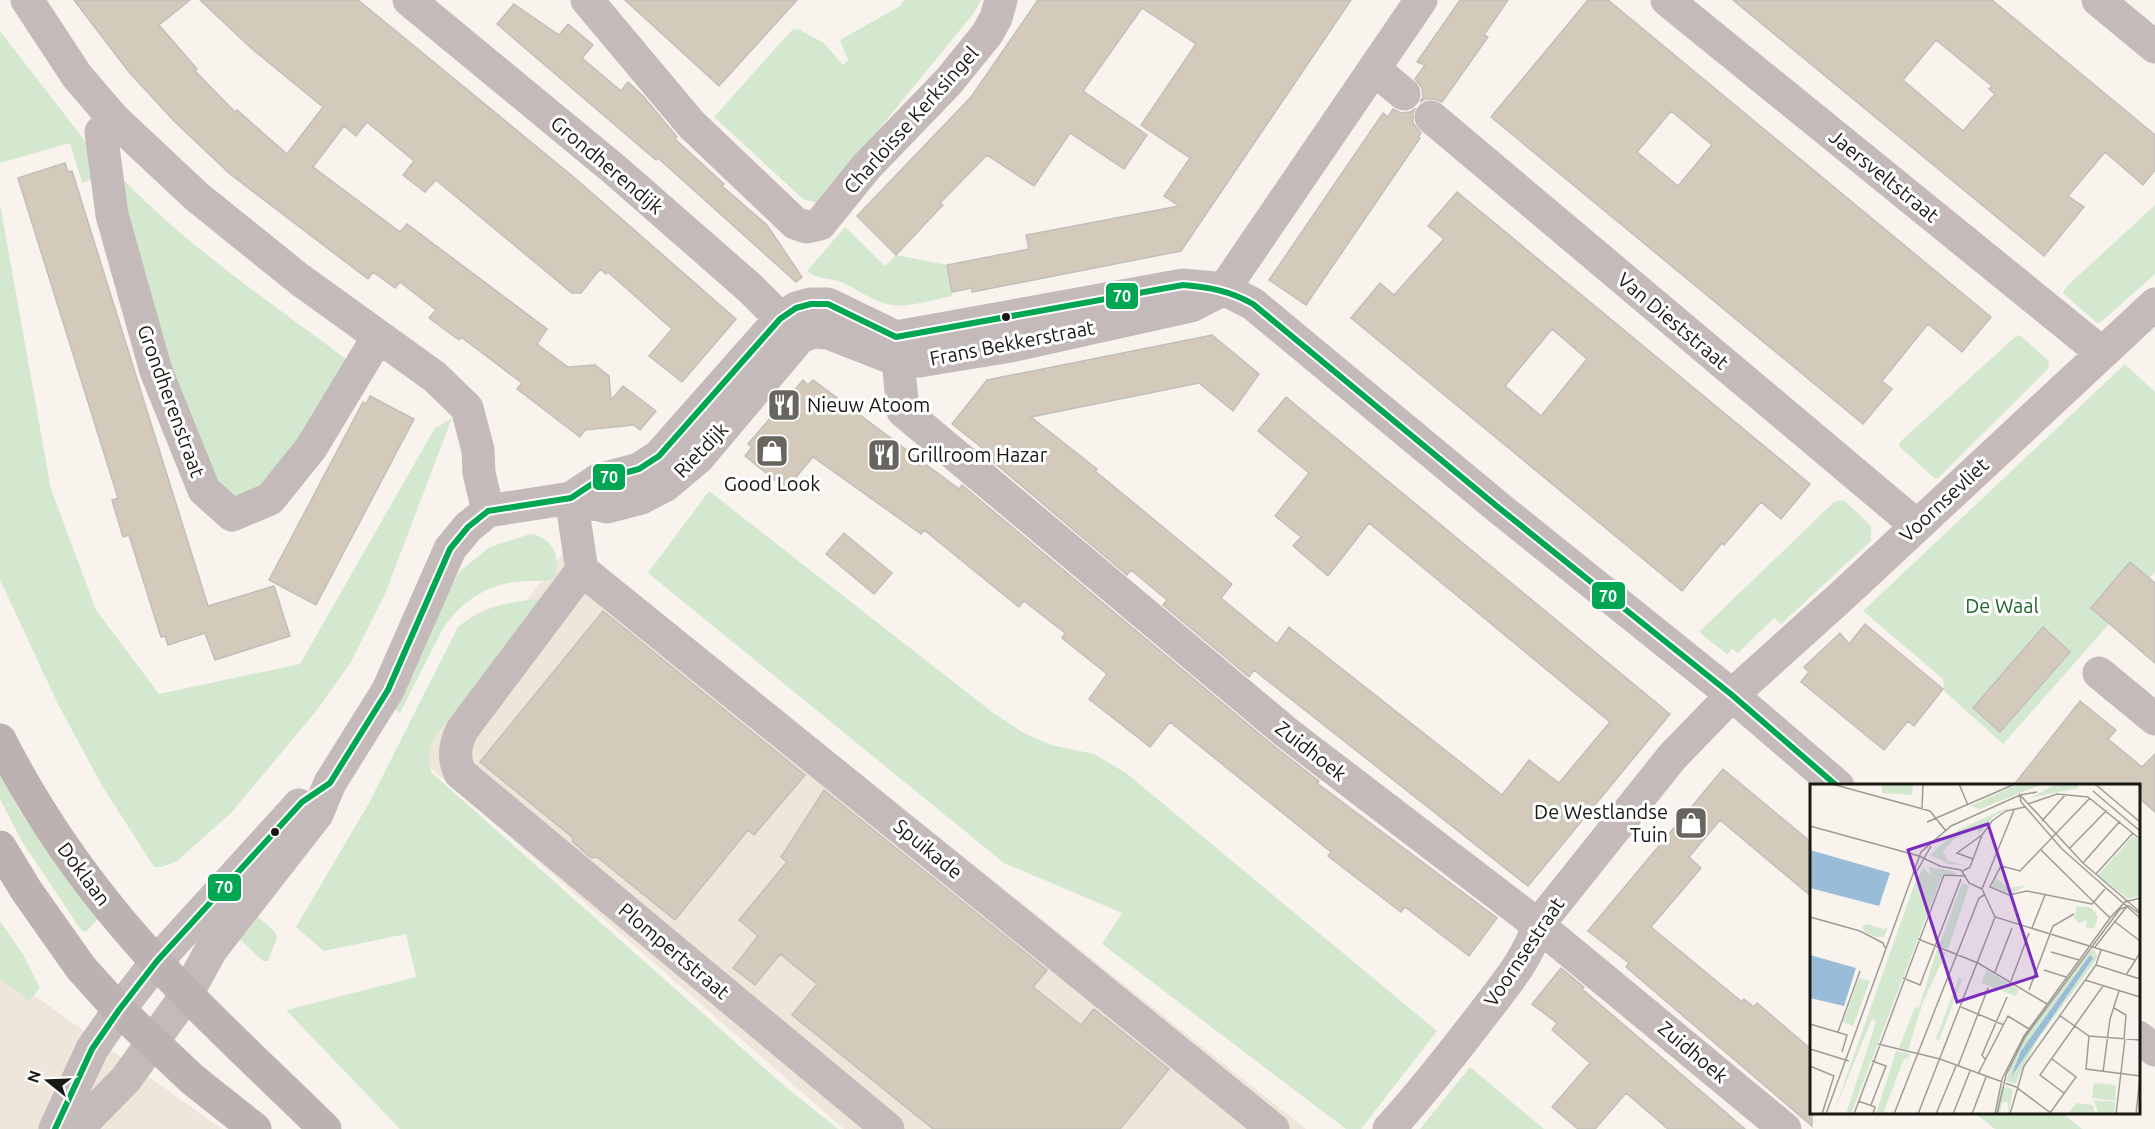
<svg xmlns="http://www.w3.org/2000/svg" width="2155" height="1129" font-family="Ubuntu,sans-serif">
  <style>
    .built { fill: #eee6da }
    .green { fill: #d3e8cf }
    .building { fill: #d3cabc; stroke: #c2bfb9; stroke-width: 1.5; fill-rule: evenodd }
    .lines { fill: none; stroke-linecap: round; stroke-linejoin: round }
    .minor { stroke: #c4baba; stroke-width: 33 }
    .major { stroke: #bcb2b1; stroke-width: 33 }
    .bus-1-casing { stroke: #fff; stroke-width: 10 }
    .bus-1 { stroke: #00a651; stroke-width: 6 }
    .bus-dot { fill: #1a1813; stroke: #fff; stroke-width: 2 }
    .labels { text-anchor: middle; stroke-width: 6; stroke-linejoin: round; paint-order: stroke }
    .street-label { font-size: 20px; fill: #1a1813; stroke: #fff }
    .poi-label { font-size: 20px; fill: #1a1813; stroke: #fff; text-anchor: start }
    .park-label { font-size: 20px; fill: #206629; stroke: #fff }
    .inset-road { fill: none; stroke: #9f9c96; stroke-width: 1.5 }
    .view { fill: #7b2cbf; fill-opacity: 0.15; stroke: #7b2cbf; stroke-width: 3 }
    .inset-edge { fill: none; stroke: #1a1813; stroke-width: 3 }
    .line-badge { stroke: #fff; stroke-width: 2 }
    .badge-label { font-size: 16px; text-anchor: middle; font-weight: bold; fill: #fff }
  </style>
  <rect width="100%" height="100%" fill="#f8f4ed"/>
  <!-- built -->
  <path class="built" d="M570,544L1306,1129H844L410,750Z
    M0,971L222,1129H0Z"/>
  <!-- green -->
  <path class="green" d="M904,0H981L973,14L822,199L817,203L803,199L714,117L792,30L798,29L824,43L843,65L848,60L840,40L900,6Z
    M0,31L92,150L95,178L82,183L70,143L0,163Z
    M114,170C183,244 269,301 350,362L275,482L244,496L229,494L216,485L160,356Z
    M0,204L51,489L96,610L159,694L300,664L435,428L452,418L385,594L351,662L317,710L231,813L177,861L161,867H154L101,784L58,704L0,580Z
    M2155,205V274L2101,322L2097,323L2063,293L2065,288Z
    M845,227L885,266L896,255L947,265L952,296C931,300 903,310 883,303C868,298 855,288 841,282C828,277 817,280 807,271Z
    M2017,335L2022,337L2049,361L2048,369L1938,478H1934L1899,446L1901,441Z
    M2125,364L2155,392V572L2003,744L1944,691L1943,679L1863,611Z
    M709,491L992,712L1022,732L1051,745L1094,754L1126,773L1437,1031L1361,1129H1346L1102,944L1122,913L1004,863L648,573Z
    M1844,500L1871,526V541L1781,624L1774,618L1738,653L1732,649L1727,654L1701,634L1700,631L1834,502Z
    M530,534C553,537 562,558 554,579C541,582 528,580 515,582C484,586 459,604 442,630L400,713L395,710L423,652L447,594L460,571L490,547Z
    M539,599L543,602L544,606L436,735C429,748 426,760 432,773L788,1089L838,1129H400L286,1010L416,977L406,934L324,951L296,927L369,803L458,627C482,606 509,602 539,599Z
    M0,775L22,815L98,919L86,932L81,930L21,840L0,799Z
    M256,915L275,932L277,938L268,961H263L237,937Z
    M0,921L24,956L40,988L29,1001L0,979Z
    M1470,1067L1544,1129H1420Z
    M1975,1113H2062L2082,1129H1995Z"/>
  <!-- building -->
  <path class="building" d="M74,0H190L159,25L197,69L195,71L235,112L237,110L287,154L323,107L251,48L200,0H358L576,179L736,319L682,382L649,356L672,329L608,272L606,274L600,269L581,293H572L436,180L425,192L403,175L414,161L367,122L356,136L344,126L313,167L400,232L407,224L547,329L537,344L568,367L595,365L609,376L611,400L623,386L656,411L640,430L634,425L585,430L580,437L517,389L522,383L461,337L459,340L429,318L436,310L400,282L395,288L373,272L368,279L230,174L174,121L129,72Z
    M625,0H797L719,86Z
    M1038,0H1351L1181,251L972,292V288L952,292L947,265L1029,249L1026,235L1179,206L1164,196L1190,158L1141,125L1196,44L1142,8L1083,91L1147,135L1124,169L1070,133L1034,186L987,155L940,203L943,205L896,255L857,216L971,97Z
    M1460,0H1508L1484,35L1488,37L1442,102L1434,99H1425L1420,102L1423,97L1422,88L1415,79L1425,65L1417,62Z
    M1588,0H1608L1991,317L1962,352L1928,324L1882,381L1892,389L1863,424L1491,117ZM1671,111L1712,145L1678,186L1637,152Z
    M1733,0H1992L2155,135V170L2143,185L2105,152L2068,196L2084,207L2044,256ZM1936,40L1992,86L1989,89L1995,94L1963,131L1903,80Z
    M514,4L559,35L568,24L593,45L582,58L621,91L628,82L644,97L677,137L675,139L724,184L722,186L767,225L802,277L796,282L658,158L656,160L497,24Z
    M1393,109L1401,113L1410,112L1415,109L1413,114V123L1421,133L1418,137L1420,138L1306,305L1269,280L1383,113L1388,117Z
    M65,163L68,172L72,171L208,606L274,586L290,636L215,660L205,633L168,645L165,636L161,637L129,535L123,537L112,500L118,498L18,178Z
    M1457,192L1810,484L1781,519L1761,502L1724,545L1722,543L1682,591L1351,318L1380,283L1394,295L1444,239L1428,226ZM1552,329L1587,359L1541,416L1505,386Z
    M1212,335L1259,374L1233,411L1199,383L1031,417L1097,469L1095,471L1232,584L1221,598L1277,644L1289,627L1502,795L1529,760L1559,783L1610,722L1369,523L1328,576L1293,546L1301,537L1275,516L1309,473L1258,431L1286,397L1670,714L1528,886L1254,670L1249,677L1163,605L1167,600L1131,570L1127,575L984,454L986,451L952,424L987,380Z
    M803,380L808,385L813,380L959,489L962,485L1275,747L1319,781L1317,783L1497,918L1469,956L1405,907L1401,912L1328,856L1331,852L1170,722L1150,747L1089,699L1107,674L1062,638L1065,633L1024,601L1019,607L924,530L921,534L813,457L786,489L745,456L752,447L748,444Z
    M370,396L414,419L316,605L269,580L363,402L366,404Z
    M844,533L892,573L874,594L826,554Z
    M2130,562L2155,583V663L2091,608Z
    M603,611L805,775L754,835L748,830L675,920L597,857L591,858L573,842L572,837L480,762Z
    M1865,624L1943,689L1914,726L1908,721L1884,750L1801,682L1809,672L1804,667L1840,633L1849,644Z
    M2043,627L2070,652L2000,732L1973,708Z
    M2080,701L2116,730L2108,739L2142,767L2155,754V812L2139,798V786H2013Z
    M1723,769L1812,843V897L1720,820L1689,857L1701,868L1651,927L1742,1002L1744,999L1754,1007L1757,1003L1812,1050V1126L1626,967L1629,963L1588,931Z
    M824,790L1047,970L1033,987L1081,1025L1094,1009L1169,1069L1120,1129H933L792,1015L817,984L780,954L755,985L733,968L758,936L739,920L787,862L781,857Z
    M1561,968L1584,987L1582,989L1745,1129H1668L1626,1093L1595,1129H1578L1552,1107L1590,1063L1552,1030L1557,1023L1532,1004Z"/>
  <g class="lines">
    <!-- minor -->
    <path class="minor" d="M27,0L77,76L113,118L196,196L299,279L435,377L467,408L478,450L479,473L488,511
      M409,0L615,170L750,288L796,334
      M587,0L691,124L795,223L807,227L820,224L867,166L949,81L987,34L996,18L1001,0
      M1667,0L2102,353
      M2098,0L2155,47
      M1375,70L1404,94
      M1431,117L1916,525
      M113,118L101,132L112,215L156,371L204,490L232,515L270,499L311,448L378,337
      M896,339L903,411L1287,733L1538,925L1785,1129
      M571,498L598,480L639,469L659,456L780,319L796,308L811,304H828L896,337L1183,285L1224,289L1253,304L1499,508L1732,695L1838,786
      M571,498L582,570L462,730C455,744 453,759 460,773L888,1129
      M582,570L1273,1129
      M2099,673L2155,719
      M2138,1037L2155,1050
      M55,1129L92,1049L119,1010L157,961L299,805
      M77,1129L126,1079L187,994L211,950L317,814L330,783L388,690L450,549L468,527L488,511L571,498L607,507L641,498L666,485L698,458L800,337L814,332L828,333L897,360L919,361L1011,346L1191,306L1224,289L1421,0
      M1389,1129C1422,1093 1453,1053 1483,1014C1504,986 1528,959 1538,925L1672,757L1732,695L1844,594L2155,304"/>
    <!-- major -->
    <path class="major" d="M0,740C33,805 74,866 121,922C183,996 256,1061 325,1129
      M0,847L26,890L81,968L119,1010L192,1079L255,1129"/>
    <!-- bus-1 casing -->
    <g class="bus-1-casing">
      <path id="bus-1" d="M55,1129L92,1049L119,1010L157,961L302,802L330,783L388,690L450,549L468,527L488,511L571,498L598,480L639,469L659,456L780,319L796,308L811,304H828L896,337L1183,285C1209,287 1230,291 1253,304L1499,508L1732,695L1837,786"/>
    </g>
    <!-- bus-1 -->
    <use href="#bus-1" class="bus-1"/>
  </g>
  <!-- icons -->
  <defs>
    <g id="restaurant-square" transform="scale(1.725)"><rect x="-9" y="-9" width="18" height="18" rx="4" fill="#68655f" stroke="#fff"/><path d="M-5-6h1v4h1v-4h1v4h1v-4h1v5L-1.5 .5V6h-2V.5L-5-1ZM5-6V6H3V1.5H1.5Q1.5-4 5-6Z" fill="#fff"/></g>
    <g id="shop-square" transform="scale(1.725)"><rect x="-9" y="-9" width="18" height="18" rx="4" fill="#68655f" stroke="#fff"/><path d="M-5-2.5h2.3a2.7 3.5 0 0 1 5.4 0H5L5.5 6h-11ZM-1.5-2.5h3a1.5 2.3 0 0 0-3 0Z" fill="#fff"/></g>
  </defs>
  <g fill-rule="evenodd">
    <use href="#restaurant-square" x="784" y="405"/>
    <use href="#shop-square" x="772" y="451"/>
    <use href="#restaurant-square" x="884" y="455"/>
    <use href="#shop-square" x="1691" y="823"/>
  </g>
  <!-- markers -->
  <g class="bus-dot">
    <circle cx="1006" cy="317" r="5"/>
    <circle cx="275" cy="832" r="5"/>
  </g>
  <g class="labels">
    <!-- street labels -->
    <g class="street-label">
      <text transform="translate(911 120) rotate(-48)" y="7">Charloisse Kerksingel</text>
      <text transform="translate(607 165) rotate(40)" y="7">Grondherendijk</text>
      <text transform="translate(1884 176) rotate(39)" y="7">Jaersveltstraat</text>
      <text transform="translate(1673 321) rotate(40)" y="7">Van Dieststraat</text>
      <text transform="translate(1012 343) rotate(-11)" y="7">Frans Bekkerstraat</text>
      <text transform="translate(171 401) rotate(70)" y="7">Grondherenstraat</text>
      <text transform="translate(701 450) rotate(-46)" y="7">Rietdijk</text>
      <text transform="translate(1944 500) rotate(-43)" y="7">Voornsevliet</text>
      <text transform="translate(1311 751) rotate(38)" y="7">Zuidhoek</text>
      <text transform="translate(928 849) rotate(39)" y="7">Spuikade</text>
      <text transform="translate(84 874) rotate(53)" y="7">Doklaan</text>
      <text transform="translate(674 951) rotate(40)" y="7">Plompertstraat</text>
      <text transform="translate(1524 952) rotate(-56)" y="7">Voornsestraat</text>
      <text transform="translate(1693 1052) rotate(40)" y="7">Zuidhoek</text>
    </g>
    <!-- poi labels -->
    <g class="poi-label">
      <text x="807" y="412">Nieuw Atoom</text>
      <text x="907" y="462">Grillroom Hazar</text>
      <text x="772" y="491" text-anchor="middle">Good Look</text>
      <text x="1668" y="819" text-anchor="end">De Westlandse<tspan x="1668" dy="23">Tuin</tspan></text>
    </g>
    <!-- park labels -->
    <g class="park-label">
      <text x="2002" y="613">De Waal</text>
    </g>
  </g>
  <!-- overview -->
  <g transform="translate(1810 784)">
    <rect width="330" height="330" fill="#f8f4ed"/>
    <path d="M72,0H103L102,11L72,9ZM209,0H233L170,25L160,22ZM246,0H267L269,4L220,14ZM203,21L183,33L169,50L166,44L144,55L133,67L138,77L159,82L139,80L120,71L148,46ZM323,52L330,57V112L318,115L288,91ZM119,83L144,87L147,93L133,89L41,330H36L66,238L62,235L23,330L103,104L113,84L121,91ZM186,94L198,104L217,101L201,110L182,103ZM152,99L159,102L138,165L129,162ZM267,122L282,124L288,133L284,145L276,143L277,136L269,139L264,134ZM56,140L74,145L78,143L74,153H66L55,148L52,143ZM127,165L136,169L113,218L98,266L89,264L105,223L109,224ZM283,165L288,173L226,258L205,300L196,297L208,262L273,173ZM177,186L209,206L206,212L171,199ZM149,193L152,196L129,256L126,255ZM49,194L60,197L43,242L33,238ZM86,267L100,270L94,287L98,272L93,277L74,327L80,330H66ZM284,299L306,301L305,317L282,314ZM191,302L203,305L199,330L197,317L192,319L190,330H186ZM284,316L305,318L304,330H288ZM266,319L283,321L285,330H258Z" fill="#d3e8cf"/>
    <path d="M0,66L80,89L69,122L0,104ZM0,171L46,184L34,222L0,214ZM280,171L283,174L201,293L211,267Z" fill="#99bcd9"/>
    <path class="inset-road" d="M22,0L120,27L136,47M149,0L158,21M285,0L330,38M283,7L330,47M280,14L210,87L191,82L180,103L199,111L217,107L282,120M218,20L247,10L278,13L330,55M112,25L113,0M232,37L256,10M117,38L205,0M0,42L109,72L130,82M259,65L297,26M231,66L300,134M163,75L147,69L172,51M273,79L310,37M129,82L151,86L159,99L172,105M107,87L121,62M153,87L160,83L172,51L182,37L196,27L215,23M286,90L323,49M172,105L185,133L325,176M172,105L204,26M282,120L295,105M330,128L273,79L210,11L211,18L252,65L330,134M0,133L50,147L73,159L75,164M304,137L330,157M222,144L235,111M108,155L168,179L237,220M285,163L318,121M241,168L269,176M286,181L330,195M234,186L256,193M185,188L202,144M316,191L330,169M93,194L110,201L151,95M275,196L330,213M201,197L219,149M219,206L243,142L264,130M151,223L194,241M304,224L316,231L314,255M249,231L279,252L330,256M0,240L37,251L32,268M28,248L50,187M279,252L276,285L330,292M68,260L130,275L206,303L242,330M0,265L39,277M175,275L172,271L197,213M0,282L24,292L12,330M148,282L178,204M293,288L300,235L309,207M168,290L198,232L219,245M254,309L230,291L293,202M48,317L65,323L63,330M61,321L76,282L62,277M240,329L266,293L242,275M16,330L111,68L141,42L210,11L227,8M44,330L134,91L156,92M84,330L169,114L174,111M108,330L185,133M126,330L146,282M143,330L160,287M162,330L176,293M185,330L192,295L214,252L300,134L315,118L330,114M187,330L196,291L215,253L310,125L319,122L330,130M200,330L214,282L286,181L291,166M306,330L315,255M326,330L330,293"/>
    <path class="view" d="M178,40L227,192L147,218L98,66Z"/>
    <rect width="330" height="330" class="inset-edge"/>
  </g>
  <g class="line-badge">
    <rect x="1105" y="282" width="34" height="28" rx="6" fill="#00a651"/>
    <rect x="592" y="463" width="34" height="28" rx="6" fill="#00a651"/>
    <rect x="1591" y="581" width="35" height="29" rx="6" fill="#00a651"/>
    <rect x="207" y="873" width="35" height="29" rx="6" fill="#00a651"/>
  </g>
  <g class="badge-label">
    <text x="1122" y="302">70</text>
    <text x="609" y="483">70</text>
    <text x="1608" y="602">70</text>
    <text x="224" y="893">70</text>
  </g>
  <!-- north arrow -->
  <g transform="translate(48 1081) rotate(288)" stroke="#ffffff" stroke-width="4.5" paint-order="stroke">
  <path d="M0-4.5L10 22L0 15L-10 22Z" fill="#1a1813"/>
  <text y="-9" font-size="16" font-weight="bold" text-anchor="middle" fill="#1a1813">N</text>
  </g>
</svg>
